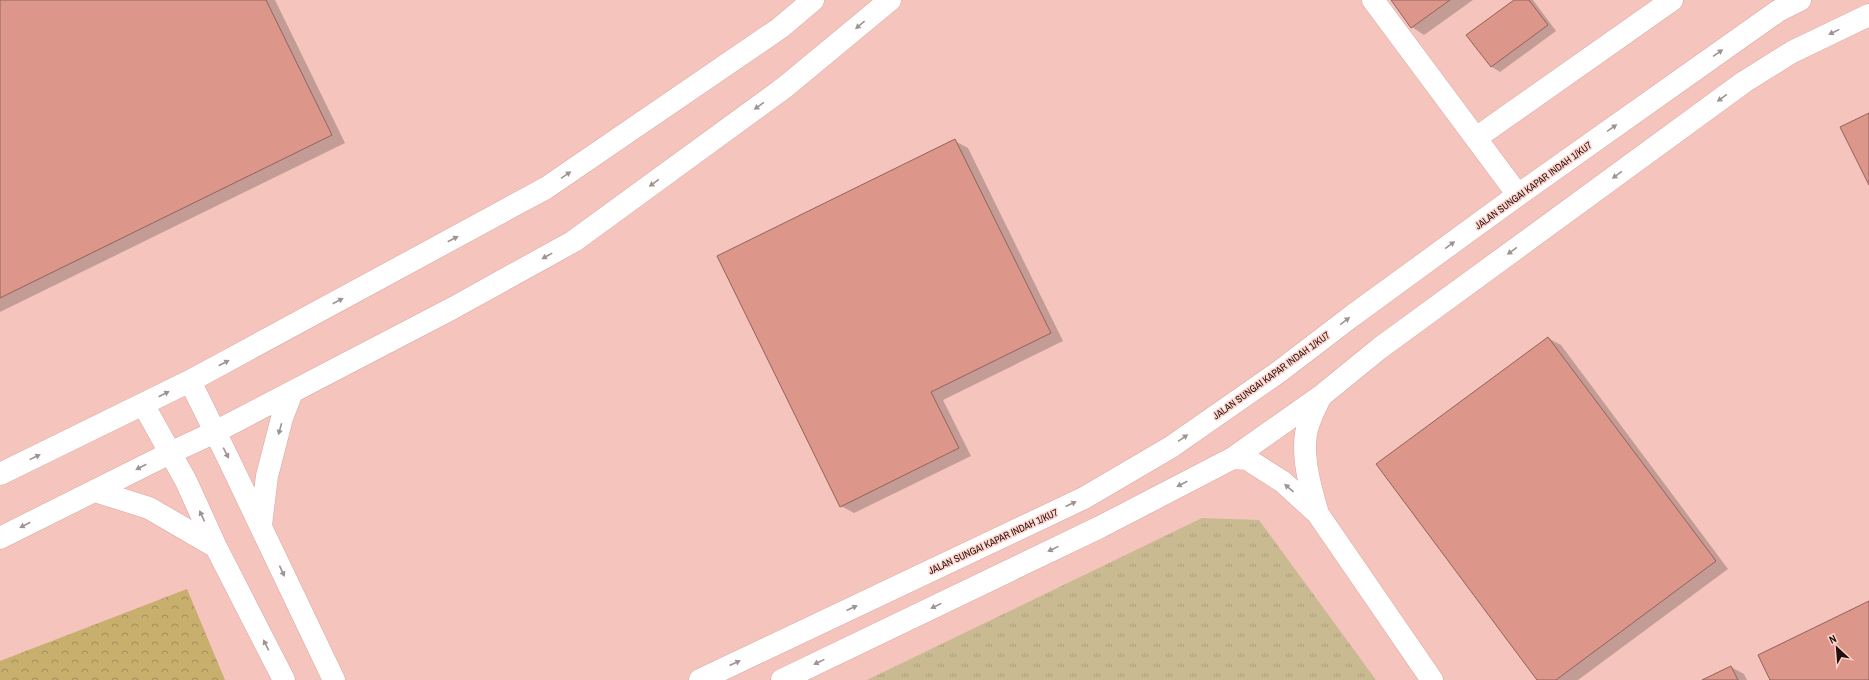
<svg xmlns="http://www.w3.org/2000/svg" width="1869" height="680" font-family="'Archivo Narrow',sans-serif">
  <style>
    .built { fill: #f5c4bc }
    .grass { fill: url(#grass-tufts) }
    .forest { fill: url(#forest-crowns) }
    .shadow { fill: #0003 }
    .building { fill: #dd968a; stroke: #91635c }
    .lines { fill: none; stroke-linecap: round; stroke-linejoin: round }
    .minor-casing { stroke: #daa8a0; stroke-width: 23 }
    .minor { stroke: #fff; stroke-width: 22 }
    .oneway { fill: #9c9392 }
    .labels { text-anchor: middle; stroke-width: 3; stroke-linejoin: round; paint-order: stroke }
    .street-label { font-size: 10px; fill: #22100d; stroke: #ffd4cd }
  </style>
  <defs>
    <pattern id="grass-tufts" width="24" height="20" patternUnits="userSpaceOnUse"><rect width="24" height="20" fill="#c9ba92"/><path d="M3 7l-1-3M5 7V3M7 7l1-3M15 17l-1-3M17 17v-4M19 17l1-3" fill="none" stroke="#ac9f7d"/></pattern>
    <pattern id="forest-crowns" width="20" height="18" patternUnits="userSpaceOnUse"><rect width="20" height="18" fill="#c8af6e"/><path d="M2 6a3 3 0 1 1 6 0M12 15a3 3 0 1 1 6 0" fill="none" stroke="#a28d59"/></pattern>
  </defs>
  <rect width="100%" height="100%" fill="#ffd4cd"/>
  <!-- built -->
  <path class="built" d="M0,0H1869V680H0Z"/>
  <!-- grass -->
  <path class="grass" d="M1202,518L1259,520L1376,680H867Z"/>
  <!-- forest -->
  <path class="forest" d="M187,589L225,680H0V661Z"/>
  <!-- shadow -->
  <path class="shadow" d="M0,0H275L345,143L0,312Z
    M1392,0H1473L1424,35L1412,27Z
    M1515,0H1533L1556,31L1500,72L1492,67L1468,35Z
    M955,141L968,148L1063,341L943,400L971,456L854,513L841,506Z
    M1548,338L1561,345L1728,569L1578,680H1538Z
    M1731,667L1744,674L1747,680H1704Z"/>
  <!-- building -->
  <path class="building" d="M0,0H266L332,135L0,298Z
    M1391,0H1450L1411,28Z
    M1514,0H1529L1548,25L1491,67L1466,35Z
    M1869,113V185L1840,127Z
    M955,139L1051,333L931,392L959,448L840,507L717,256Z
    M1548,337L1716,561L1556,680H1537L1376,464Z
    M1869,601V680H1770L1758,655Z
    M1731,666L1738,680H1702Z"/>
  <g class="lines">
    <!-- minor casing -->
    <g class="minor-casing">
      <path id="minor" d="M1373,0L1518,195
        M1476,138L1672,0
        M190,381L228,458L334,680
        M143,404L186,481L216,547L284,680
        M1233,458L1247,459L1283,482L1318,514L1432,680
        M0,474L190,381L546,188L780,28L813,0
        M95,491L149,508L216,547
        M1318,514C1311,490 1302,459 1306,434C1308,421 1315,408 1321,396
        M261,525L267,476L282,418L292,392
        M0,538L170,453L215,432L453,308L574,241L785,87L890,0
        M700,680L1084,498L1171,447L1280,371L1352,316L1518,195L1778,11L1800,0
        M782,680L1100,527L1233,458L1321,396L1380,348L1744,82L1792,52L1869,15"/>
    </g>
    <!-- minor -->
    <use href="#minor" class="minor"/>
  </g>
  <!-- one-way arrows -->
  <defs><path id="oneway-solid" d="M-6-.8H1V-3.2L6.5 0L1 3.2V.8H-6Z"/></defs>
  <g class="oneway">
    <use href="#oneway-solid" transform="translate(860 25) rotate(140)"/>
    <use href="#oneway-solid" transform="translate(1834 32) rotate(154)"/>
    <use href="#oneway-solid" transform="translate(1718 53) rotate(-35)"/>
    <use href="#oneway-solid" transform="translate(1722 98) rotate(144)"/>
    <use href="#oneway-solid" transform="translate(759 106) rotate(144)"/>
    <use href="#oneway-solid" transform="translate(1612 128) rotate(-35)"/>
    <use href="#oneway-solid" transform="translate(566 175) rotate(-34)"/>
    <use href="#oneway-solid" transform="translate(1617 175) rotate(144)"/>
    <use href="#oneway-solid" transform="translate(654 183) rotate(144)"/>
    <use href="#oneway-solid" transform="translate(453 239) rotate(-28)"/>
    <use href="#oneway-solid" transform="translate(1450 245) rotate(-36)"/>
    <use href="#oneway-solid" transform="translate(1512 251) rotate(144)"/>
    <use href="#oneway-solid" transform="translate(547 256) rotate(151)"/>
    <use href="#oneway-solid" transform="translate(338 301) rotate(-28)"/>
    <use href="#oneway-solid" transform="translate(1345 321) rotate(-37)"/>
    <use href="#oneway-solid" transform="translate(224 363) rotate(-28)"/>
    <use href="#oneway-solid" transform="translate(164 394) rotate(-27)"/>
    <use href="#oneway-solid" transform="translate(280 429) rotate(105)"/>
    <use href="#oneway-solid" transform="translate(1183 438) rotate(-35)"/>
    <use href="#oneway-solid" transform="translate(226 453) rotate(62)"/>
    <use href="#oneway-solid" transform="translate(35 457) rotate(-26)"/>
    <use href="#oneway-solid" transform="translate(141 467) rotate(153)"/>
    <use href="#oneway-solid" transform="translate(1182 484) rotate(153)"/>
    <use href="#oneway-solid" transform="translate(1289 488) rotate(-139)"/>
    <use href="#oneway-solid" transform="translate(1071 504) rotate(-25)"/>
    <use href="#oneway-solid" transform="translate(202 516) rotate(-115)"/>
    <use href="#oneway-solid" transform="translate(25 525) rotate(153)"/>
    <use href="#oneway-solid" transform="translate(1053 549) rotate(154)"/>
    <use href="#oneway-solid" transform="translate(282 571) rotate(65)"/>
    <use href="#oneway-solid" transform="translate(936 606) rotate(154)"/>
    <use href="#oneway-solid" transform="translate(852 608) rotate(-25)"/>
    <use href="#oneway-solid" transform="translate(266 645) rotate(-117)"/>
    <use href="#oneway-solid" transform="translate(819 662) rotate(154)"/>
    <use href="#oneway-solid" transform="translate(735 663) rotate(-25)"/>
  </g>
  <g class="labels">
    <!-- street labels -->
    <g class="street-label">
      <text transform="translate(1533 185) rotate(-36)" y="4">JALAN SUNGAI KAPAR INDAH 1/KU7</text>
      <text transform="translate(1271 375) rotate(-36)" y="4">JALAN SUNGAI KAPAR INDAH 1/KU7</text>
      <text transform="translate(993 541) rotate(-25)" y="4">JALAN SUNGAI KAPAR INDAH 1/KU7</text>
    </g>
  </g>
  <!-- north arrow -->
  <g transform="translate(1837 648) rotate(334)" stroke="#ffd4cd" stroke-width="3" paint-order="stroke">
  <path d="M0-3L7 15L0 10L-7 15Z" fill="#22100d"/>
  <text y="-6" font-size="11" font-weight="bold" text-anchor="middle" fill="#22100d">N</text>
  </g>
</svg>
